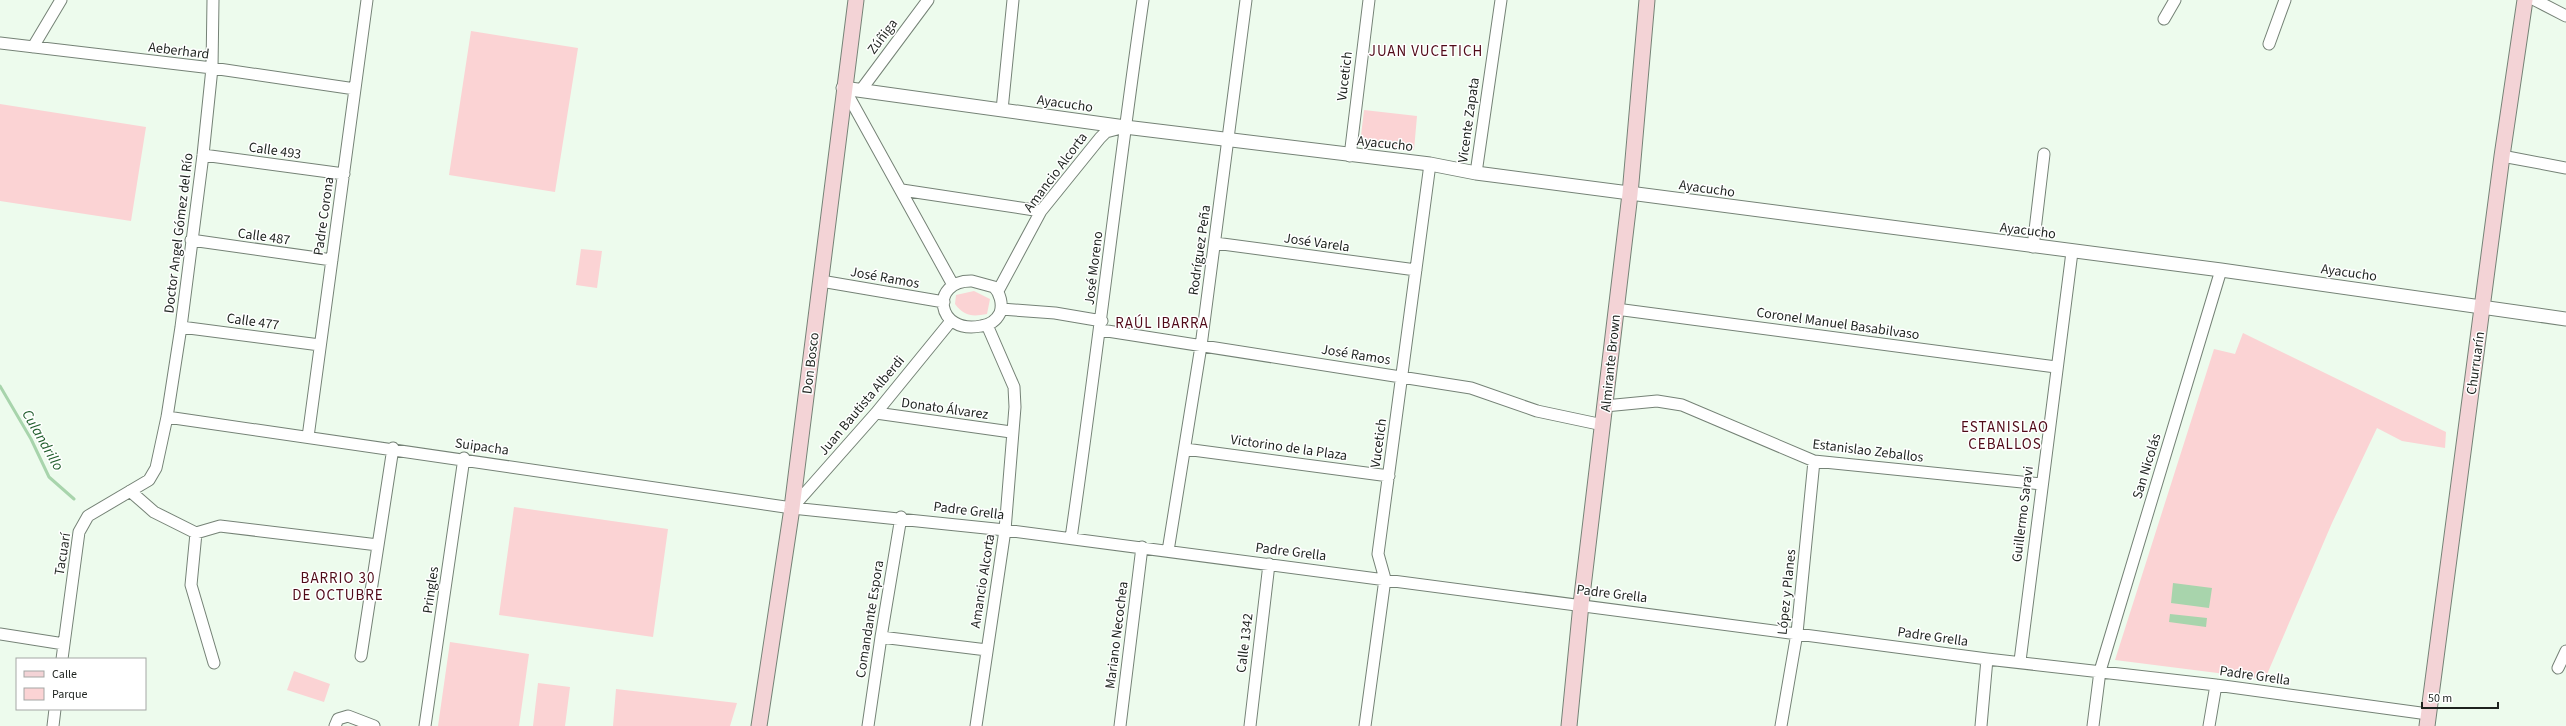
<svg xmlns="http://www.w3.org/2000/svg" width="2566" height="726" font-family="'Source Sans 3',sans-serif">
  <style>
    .green { fill: #fbd3d4 }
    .water { fill: #a8d4ac }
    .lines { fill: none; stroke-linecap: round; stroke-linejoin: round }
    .stream { stroke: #a8d4ac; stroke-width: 3 }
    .minor-casing { stroke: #758276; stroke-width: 13 }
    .tertiary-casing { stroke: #758276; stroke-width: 15 }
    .secondary-casing { stroke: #758276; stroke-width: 17 }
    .minor { stroke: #fff; stroke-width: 11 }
    .tertiary { stroke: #fff; stroke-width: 13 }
    .secondary { stroke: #f3d3d6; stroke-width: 15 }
    .labels { text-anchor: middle; stroke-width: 3; stroke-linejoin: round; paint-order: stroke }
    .street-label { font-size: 14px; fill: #1e231f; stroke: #fff }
    .neighbourhood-label { font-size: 15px; letter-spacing: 1px; fill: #500a18; stroke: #fff }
    .water-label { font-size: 15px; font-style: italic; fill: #205e2c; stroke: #fff }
  </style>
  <rect width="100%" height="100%" fill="#edfbed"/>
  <!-- green -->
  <path class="green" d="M471,31L578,48L555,192L449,175Z
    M0,104L146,127L131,221L0,201Z
    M1364,110L1417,116L1414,150L1360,144Z
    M581,249L602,251L597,288L576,285Z
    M974,291L990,299L987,314C972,317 964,316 955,304L956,295Z
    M2243,333L2446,432L2445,448L2402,441L2377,428L2332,523L2265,679L2115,660L2214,349L2235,354Z
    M514,507L668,529L653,637L499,615Z
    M450,642L529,654L519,726H438Z
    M294,671L330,684L324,702L287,690Z
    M538,683L570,687L565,726H533Z
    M616,689L737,703L730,726H613Z"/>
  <!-- water -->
  <path class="water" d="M2173,583L2212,588L2209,608L2171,603Z
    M2170,614L2207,618L2206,627L2169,622Z"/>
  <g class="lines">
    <!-- stream -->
    <path class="stream" d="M0,386L31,439L49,477L74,499"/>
    <!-- minor casing -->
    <g class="minor-casing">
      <path id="minor" d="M2535,0L2566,16
        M2164,19L2175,0
        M0,43L212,68L355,89
        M2269,44L2285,0
        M33,47L61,0
        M844,88L953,285
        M861,90L928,0
        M1002,110L1013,0
        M203,155L344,174
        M1350,156L1369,0
        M2502,156L2566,168
        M1476,173L1501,0
        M902,190L1041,211
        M191,240L332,260
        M1215,243L1416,270
        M2033,247L2044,154
        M821,281L944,302
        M972,281L994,287C1000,293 1003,304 1000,313C996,321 990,325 981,326C936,335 929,280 972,281Z
        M998,291L1041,211L1100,138L1106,132L1121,128
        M1001,309L1055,313L1102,321
        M1616,309L2056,367
        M181,327L320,345
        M1101,330L1471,388L1537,411L1603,425
        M1605,406L1657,401L1682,405L1814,461L2041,484
        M876,413L1011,432
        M167,417L792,508L1005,530L1987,659L2216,685L2428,714
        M308,437L367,0
        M1185,449L1389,476
        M130,491L154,512L196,533L220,526L378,545
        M792,508L876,413L951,321
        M196,533L191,585L214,663
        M1071,538C1097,359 1117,179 1143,0
        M1168,551L1201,346L1246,0
        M0,634L64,644
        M881,637L987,650
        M361,656L393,448
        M62,659L79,532L88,516L149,480L156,468L167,417L181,327L203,155L212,68L213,0
        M2020,661L2072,252
        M2558,668L2566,651
        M53,726L55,709
        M335,726L338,719L348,716L374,726
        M425,726L464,458
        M868,726L881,637L901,517
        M976,726L1005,530L1015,407L1014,387L987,325
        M1120,726L1142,547
        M1250,726L1269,564
        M1365,726L1385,579L1378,554L1430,164
        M1781,726L1797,633L1814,461
        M1981,726L1987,659
        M2093,726L2100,671L2221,270
        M2209,726L2216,685"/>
    </g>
    <!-- tertiary casing -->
    <g class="tertiary-casing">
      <path id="tertiary" d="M843,88L1125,127L1430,164L1476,173L2221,270L2566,319"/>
    </g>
    <!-- secondary casing -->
    <g class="secondary-casing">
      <path id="secondary" d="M759,726L792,508L856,0
        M1569,726L1581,604L1630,194L1647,0
        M2427,726L2502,156L2525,0"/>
    </g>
    <!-- minor -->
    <use href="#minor" class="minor"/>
    <!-- tertiary -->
    <use href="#tertiary" class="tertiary"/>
    <!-- secondary -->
    <use href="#secondary" class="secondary"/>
  </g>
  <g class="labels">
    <!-- street labels -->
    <g class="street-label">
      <text transform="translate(882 36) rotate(-53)" y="5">Zúñiga</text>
      <text transform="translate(179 50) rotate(7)" y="5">Aeberhard</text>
      <text transform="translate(1344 76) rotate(-83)" y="5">Vucetich</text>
      <text transform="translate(1065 103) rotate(8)" y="5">Ayacucho</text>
      <text transform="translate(1468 120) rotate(-82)" y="5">Vicente Zapata</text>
      <text transform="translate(1385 143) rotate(6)" y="5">Ayacucho</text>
      <text transform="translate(275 150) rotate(8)" y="5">Calle 493</text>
      <text transform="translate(1055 172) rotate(-53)" y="5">Amancio Alcorta</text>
      <text transform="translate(1707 188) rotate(8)" y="5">Ayacucho</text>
      <text transform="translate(323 216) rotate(-82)" y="5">Padre Corona</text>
      <text transform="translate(2028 230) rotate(7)" y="5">Ayacucho</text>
      <text transform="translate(178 233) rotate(-83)" y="5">Doctor Angel Gómez del Río</text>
      <text transform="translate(264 236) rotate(8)" y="5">Calle 487</text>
      <text transform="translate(1317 242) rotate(8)" y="5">José Varela</text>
      <text transform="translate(1199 250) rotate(-82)" y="5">Rodríguez Peña</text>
      <text transform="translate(1093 268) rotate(-83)" y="5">José Moreno</text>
      <text transform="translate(2349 272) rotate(8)" y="5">Ayacucho</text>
      <text transform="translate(885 277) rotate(10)" y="5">José Ramos</text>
      <text transform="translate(253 321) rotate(8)" y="5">Calle 477</text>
      <text transform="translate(1838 323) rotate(8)" y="5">Coronel Manuel Basabilvaso</text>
      <text transform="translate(1356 354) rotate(9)" y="5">José Ramos</text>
      <text transform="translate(810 363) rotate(-83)" y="5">Don Bosco</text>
      <text transform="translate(1610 363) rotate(-84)" y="5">Almirante Brown</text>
      <text transform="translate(2475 363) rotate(-82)" y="5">Churruarín</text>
      <text transform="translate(861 405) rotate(-50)" y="5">Juan Bautista Alberdi</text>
      <text transform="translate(945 408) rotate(8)" y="5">Donato Álvarez</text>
      <text transform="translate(1378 443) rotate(-82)" y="5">Vucetich</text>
      <text transform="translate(482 446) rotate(8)" y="5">Suipacha</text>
      <text transform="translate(1289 447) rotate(8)" y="5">Victorino de la Plaza</text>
      <text transform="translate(1868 450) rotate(7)" y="5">Estanislao Zeballos</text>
      <text transform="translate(2146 466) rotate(-73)" y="5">San Nicolás</text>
      <text transform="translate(969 510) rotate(7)" y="5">Padre Grella</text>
      <text transform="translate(2022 514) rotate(-83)" y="5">Guillermo Saravi</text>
      <text transform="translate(1291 551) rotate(7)" y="5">Padre Grella</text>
      <text transform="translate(62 554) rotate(-81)" y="5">Tacuarí</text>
      <text transform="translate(982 581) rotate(-81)" y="5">Amancio Alcorta</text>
      <text transform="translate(430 590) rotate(-82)" y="5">Pringles</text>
      <text transform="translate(1786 592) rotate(-84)" y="5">López y Planes</text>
      <text transform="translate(1612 593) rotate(7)" y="5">Padre Grella</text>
      <text transform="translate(869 619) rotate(-81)" y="5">Comandante Espora</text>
      <text transform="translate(1116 635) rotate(-83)" y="5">Mariano Necochea</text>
      <text transform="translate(1933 636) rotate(8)" y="5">Padre Grella</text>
      <text transform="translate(1244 643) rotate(-83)" y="5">Calle 1342</text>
      <text transform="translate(2255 675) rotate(8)" y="5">Padre Grella</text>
    </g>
    <!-- neighbourhood labels -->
    <g class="neighbourhood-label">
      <text x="1426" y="56">JUAN VUCETICH</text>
      <text x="1162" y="328">RAÚL IBARRA</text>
      <text x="2005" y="432">ESTANISLAO<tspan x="2005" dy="17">CEBALLOS</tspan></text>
      <text x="338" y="583">BARRIO 30<tspan x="338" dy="17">DE OCTUBRE</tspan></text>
    </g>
    <!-- water labels -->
    <g class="water-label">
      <text transform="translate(43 440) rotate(60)" y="5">Culandrillo</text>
    </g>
  </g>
  <!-- legend -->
  <rect x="16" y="658" width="130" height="52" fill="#ffffff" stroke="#a5a7a5"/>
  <rect x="24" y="671" width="20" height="6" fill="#f3d3d6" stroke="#a5a7a5"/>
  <text x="52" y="678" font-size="12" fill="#1e231f">Calle</text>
  <rect x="24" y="688" width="20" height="12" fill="#fbd3d4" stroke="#a5a7a5"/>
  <text x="52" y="698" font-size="12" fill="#1e231f">Parque</text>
  <!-- scale -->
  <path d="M2422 702v6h76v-6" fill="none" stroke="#1e231f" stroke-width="2"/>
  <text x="2428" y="702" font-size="12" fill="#1e231f" stroke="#ffffff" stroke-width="3" paint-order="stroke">50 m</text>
</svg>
